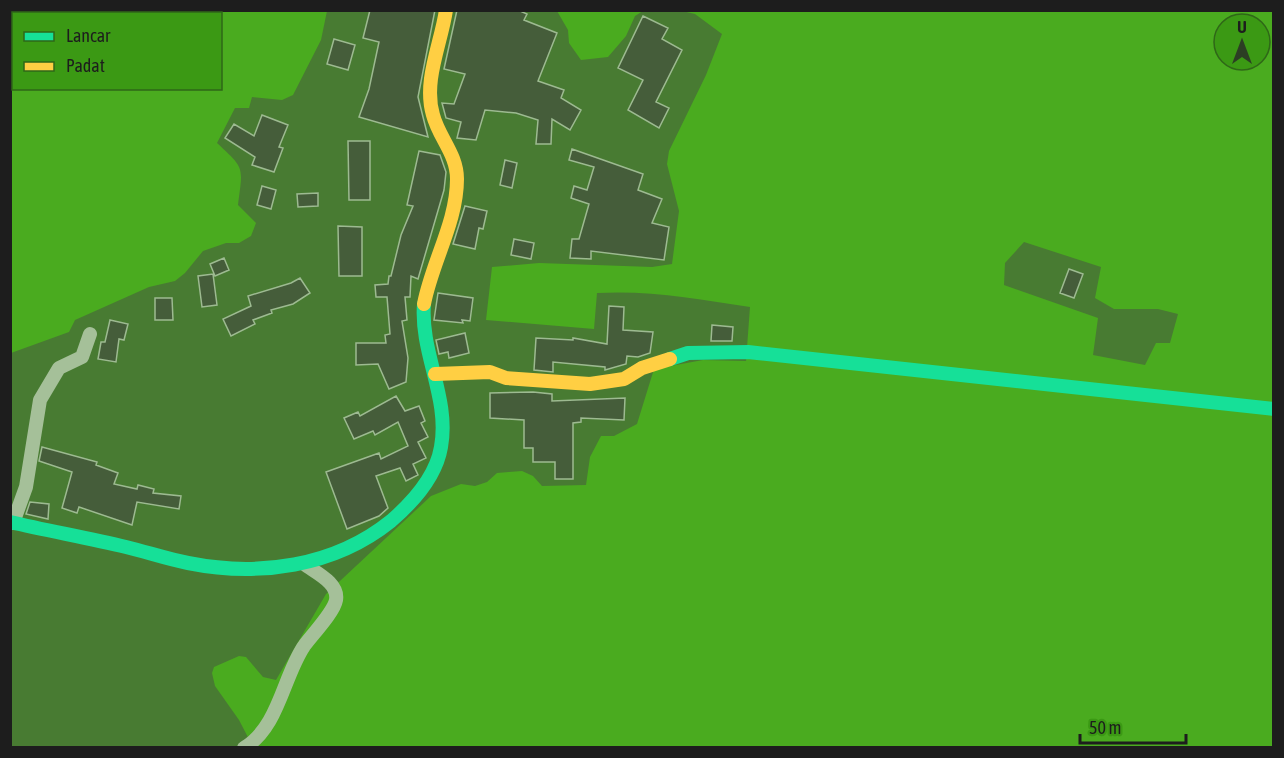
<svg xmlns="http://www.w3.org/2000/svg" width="1284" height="758" font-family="'Asap Condensed',sans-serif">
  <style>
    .green { fill: #4aab1f; fill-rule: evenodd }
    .building { fill: #455d3a; stroke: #9dba91; stroke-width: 1.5 }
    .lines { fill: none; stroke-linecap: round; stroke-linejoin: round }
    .street { stroke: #a5c099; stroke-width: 14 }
    .fast { stroke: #16e098; stroke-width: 14 }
    .slow { stroke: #ffcf43; stroke-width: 14 }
  </style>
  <rect width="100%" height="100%" fill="#487b32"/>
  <!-- green -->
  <path class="green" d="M30,11H327L321,40L293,95L282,100L252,97L249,108H235L217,143C245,169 243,166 238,205L256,223L251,236L239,243H226L203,251L185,273L175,281L149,287L75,320L69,332L11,353V30L13,28L14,88H220V14L30,13Z
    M557,11V10L643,11L635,16L626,36L608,57L581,60L569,43L568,30Z
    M682,11H1273V747H253L239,720L215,686L212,673L214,667L239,656L246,657L263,677L276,680L326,594L431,496L461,484L475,486L487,482L497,473L509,472L522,471L533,476L542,486L586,485L590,457L601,436H614L637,424L654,369L703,360L746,361L750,307C699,299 649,290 597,293L594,329L486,320L492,267L539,263L652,267L672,264L679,211L667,164L669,151L706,75L722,34L695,14ZM1224,24H1260V60H1224ZM1024,242L1101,267L1095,298L1114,309H1158L1178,314L1170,343H1156L1145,365L1093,355L1098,318L1004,285L1005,263Z"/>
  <!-- building -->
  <path class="building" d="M370,10H435L418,97L428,137L359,117L369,89L379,42L363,38Z
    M457,10H518L527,14L524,20L557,33L538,81L564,90L561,98L581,110L570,130L552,119L551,144H536L538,120L516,113L485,110L476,140L457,138L461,122L446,118L442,103L454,104L465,74L444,69Z
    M643,16L668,28L662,39L682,50L656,102L669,108L659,128L628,110L643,80L618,68Z
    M334,39L355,45L348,70L327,64Z
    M262,115L288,125L279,147L283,148L274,172L252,165L255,157L225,138L234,124L254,136Z
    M348,141H370V200H349Z
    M572,149L643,174L638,190L662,199L652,223L669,227L664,260L591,251V259L570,258L572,239H579L589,204L571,198L574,186L587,190L594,167L569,160Z
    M419,151L440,155L446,172L444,190L418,279L411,276L410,297H405L407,320L402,321L408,358L406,382L389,389L378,364L356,365V343H386L385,335L390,334L387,297H376L375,285L388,284L389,276H391L401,235L413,206L407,205Z
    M505,160L517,163L512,188L500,185Z
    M262,186L276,190L271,209L257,205Z
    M318,193V206L298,207L297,194Z
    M465,206L487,211L483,229L479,228L475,249L453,244Z
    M338,226L362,227V276H339Z
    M514,239L534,243L531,259L511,255Z
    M224,258L229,270L215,276L210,264Z
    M1069,269L1083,274L1074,298L1060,293Z
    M213,274L217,305L202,307L198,276Z
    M300,278L310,293L293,304L271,310L272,313L253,320L255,324L231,336L223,319L251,306L248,296L291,283Z
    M438,293L473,298L470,321L462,320L463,323L434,320Z
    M155,298H172L173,320H155Z
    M609,306L624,307L623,330L653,332L650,353L638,357L627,356L626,364L605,370V367L553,362V372L534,370L536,338L573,340V338L607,344Z
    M110,320L128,324L124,340L119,339L116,362L98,359L101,342H105Z
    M712,325L733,327L732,341H711Z
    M465,333L469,353L449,358L448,352L439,354L436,340Z
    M533,392L552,394V401L625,398L624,420L581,418V422L573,423V479H555V462H533V448H524V420L490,418V393Z
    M396,396L405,411L419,406L425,421L421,423L428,437L418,442L426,458L413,464L418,475L406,481L400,468L376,476L388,508L379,516L347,529L326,472L379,453L381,459L408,446L398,422L375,435L373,431L354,439L344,418L358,412L360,416Z
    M42,447L97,462L96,465L118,473L114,484L137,489L138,485L154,489L153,493L181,496L179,509L137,502L132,525L79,507L77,513L62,508L72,472L39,461Z
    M30,502L49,504L48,519L26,514Z"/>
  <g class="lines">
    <!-- street -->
    <path class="street" d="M13,523L26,487L40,400L59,368L82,357L90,334
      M244,748C279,727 283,677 304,646C312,635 334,612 336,600C339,583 316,573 304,564"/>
    <!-- fast -->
    <path class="fast" d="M670,359L688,353L748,352L1274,409
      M10,522C49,531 88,538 126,547C147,552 167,559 188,563C258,577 334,567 391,521C413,502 436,477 441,447C450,398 420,353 424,304"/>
    <!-- slow -->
    <path class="slow" d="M424,304C432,262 457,222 457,179C457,154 439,138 433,115C423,81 441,44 446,10
      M435,374L490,372L506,378L590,384L624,379L642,368L670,359"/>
  </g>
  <!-- border -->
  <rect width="1284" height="758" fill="none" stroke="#1d1d1d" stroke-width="24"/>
  <!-- legend -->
  <rect x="12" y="12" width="210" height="78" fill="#3b9914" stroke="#2f6718" stroke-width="1.5"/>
  <rect x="24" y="32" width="30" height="9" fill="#16e098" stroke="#2f6718" stroke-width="1.5"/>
  <text x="66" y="42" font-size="18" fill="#1d1d1d">Lancar</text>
  <rect x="24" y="62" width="30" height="9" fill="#ffcf43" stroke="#2f6718" stroke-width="1.5"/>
  <text x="66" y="72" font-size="18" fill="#1d1d1d">Padat</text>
  <!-- north arrow -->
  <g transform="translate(1242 42)"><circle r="28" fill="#3b9914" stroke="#2f6718" stroke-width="1.5"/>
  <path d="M0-4.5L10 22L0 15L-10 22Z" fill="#2c3e24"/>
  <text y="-9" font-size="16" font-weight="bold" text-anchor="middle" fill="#1d1d1d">U</text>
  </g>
  <!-- scale -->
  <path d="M1080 734v9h106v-9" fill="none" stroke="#1d1d1d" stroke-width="3"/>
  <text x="1089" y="734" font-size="18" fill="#1d1d1d" stroke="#3b9914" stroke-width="4.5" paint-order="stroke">50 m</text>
</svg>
